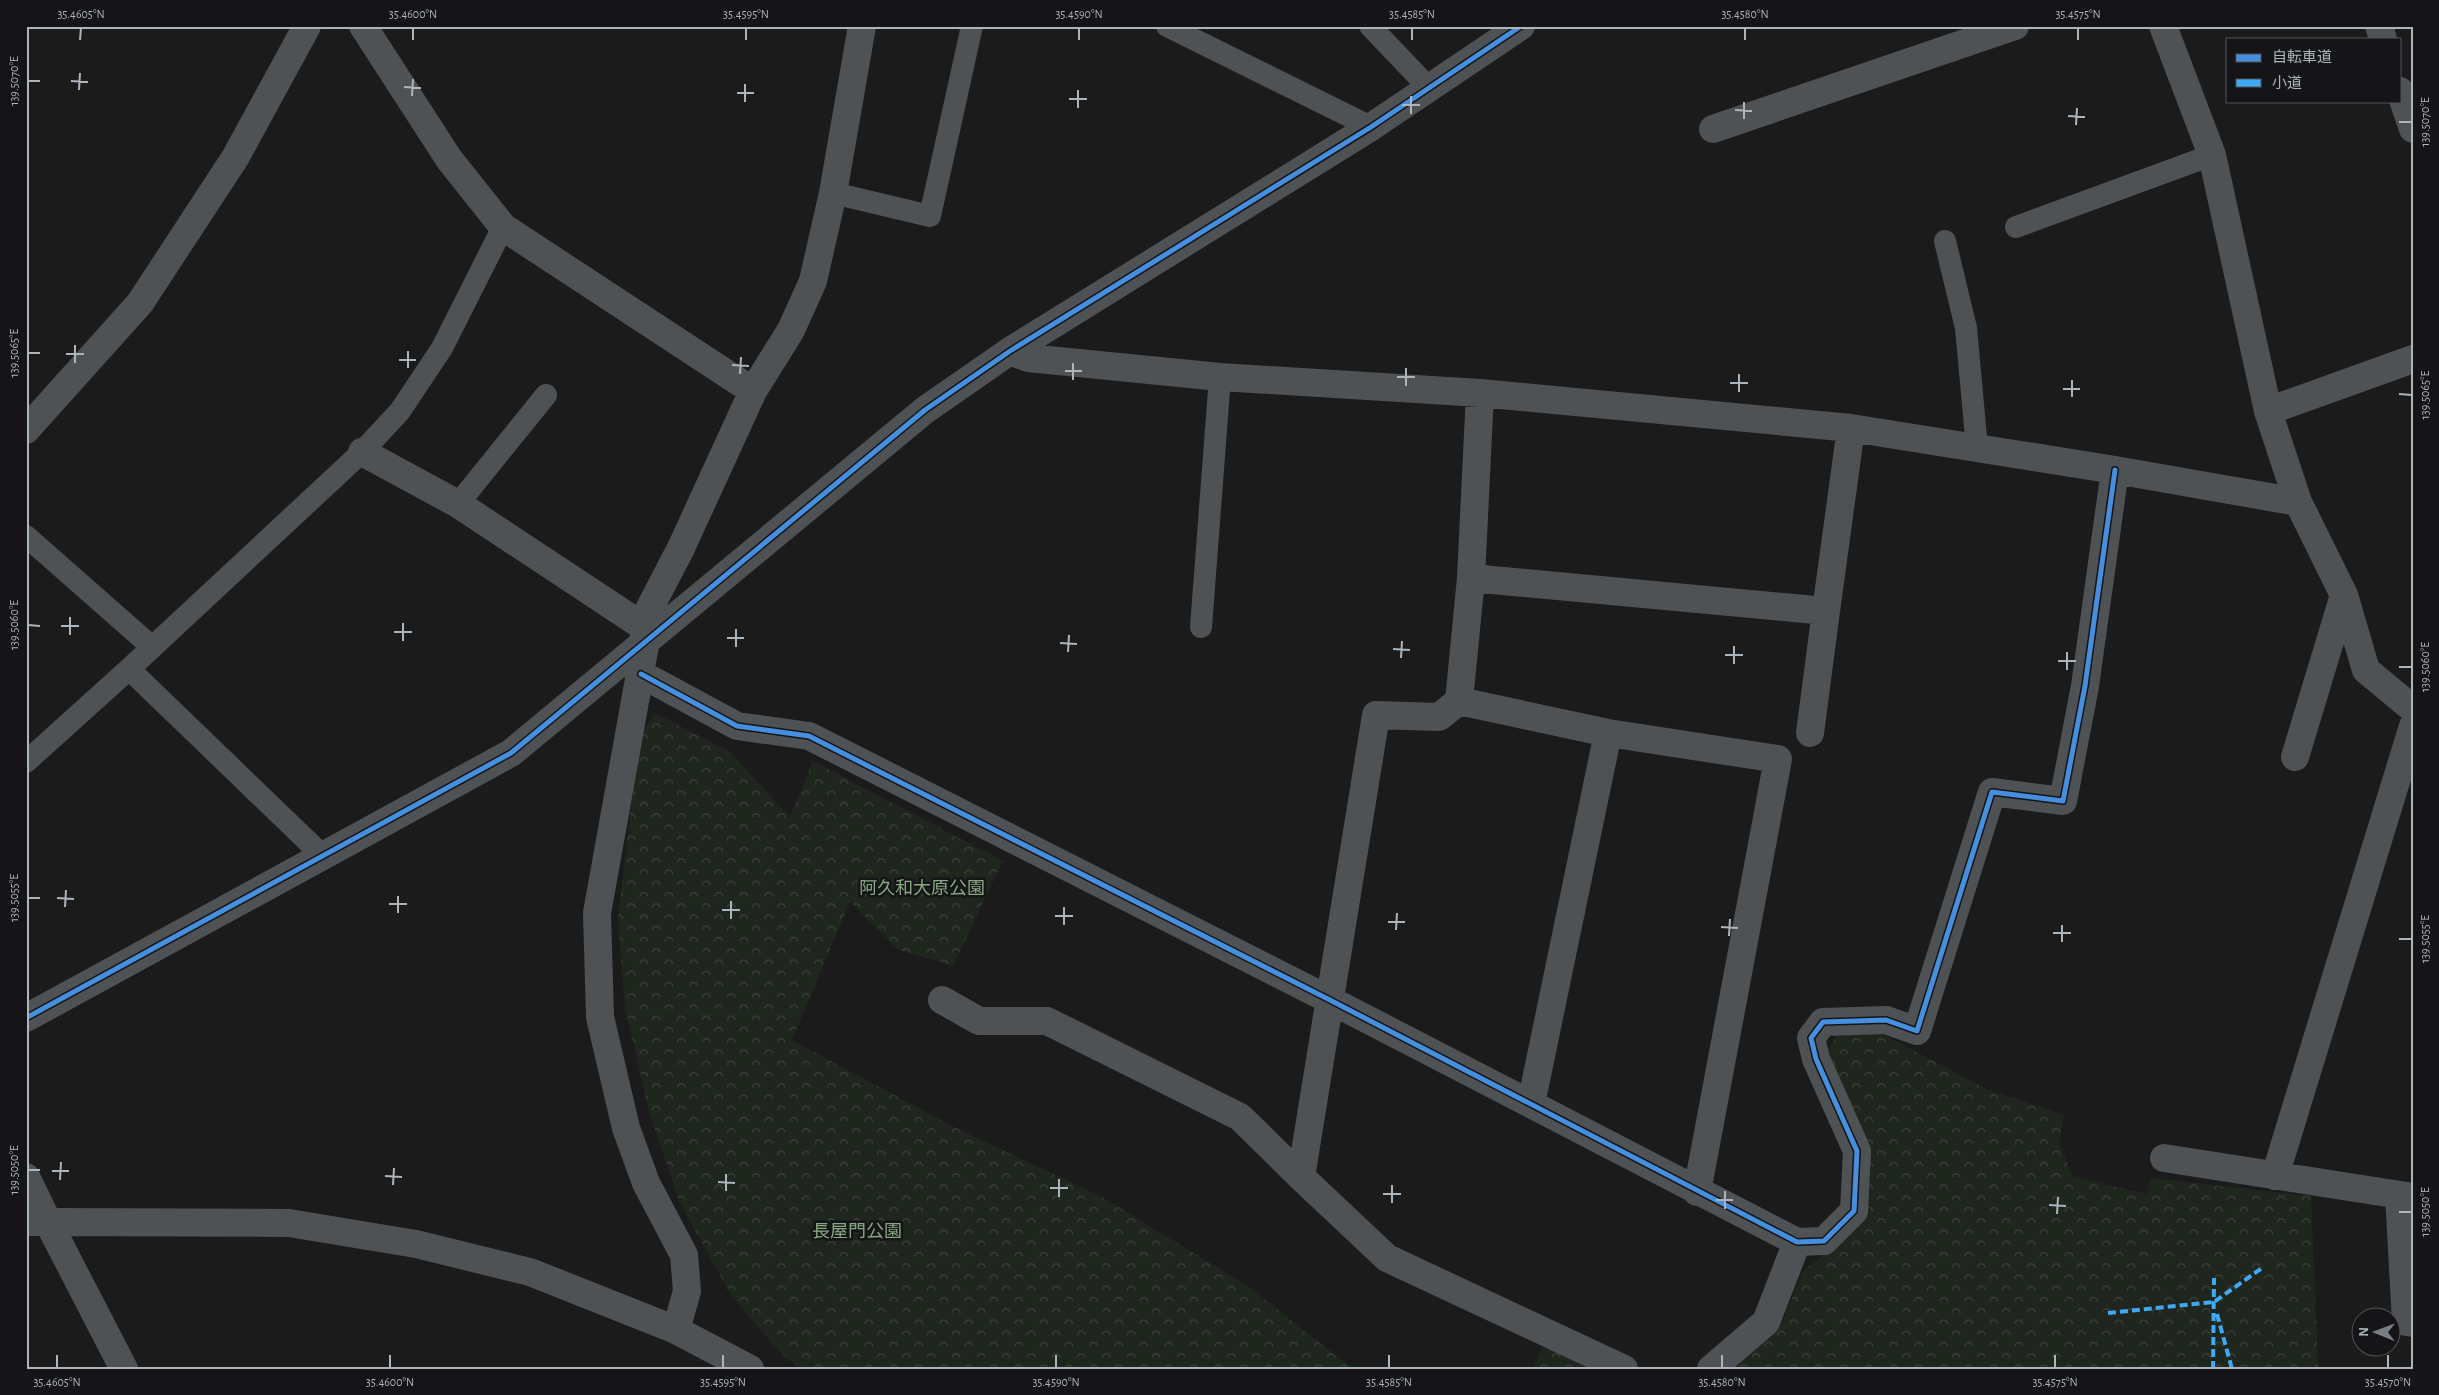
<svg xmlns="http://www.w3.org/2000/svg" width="2439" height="1395" font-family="'Alegreya Sans','Noto Sans JP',sans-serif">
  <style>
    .park { fill: url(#park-crowns) }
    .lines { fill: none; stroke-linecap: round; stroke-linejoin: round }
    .service { stroke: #4f5254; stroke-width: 22 }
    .minor { stroke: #4f5254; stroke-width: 28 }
    .tertiary { stroke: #4f5254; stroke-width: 28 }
    .quiet { stroke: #3fa9f5; stroke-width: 4; stroke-dasharray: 8 4; stroke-linecap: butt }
    .cycleway-casing { stroke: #151517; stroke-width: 8 }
    .cycleway { stroke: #468fdf; stroke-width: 5 }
    .ticks { fill: none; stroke: #acb4bc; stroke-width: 2 }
    .labels { text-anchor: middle; stroke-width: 5; stroke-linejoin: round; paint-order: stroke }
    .park-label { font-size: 18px; fill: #88a882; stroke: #151517 }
    .neatline { fill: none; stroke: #acb4bc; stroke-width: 2 }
    .ticks-label { font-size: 12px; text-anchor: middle; fill: #acb4bc }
  </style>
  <defs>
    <pattern id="park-crowns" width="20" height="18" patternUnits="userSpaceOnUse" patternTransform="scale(1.25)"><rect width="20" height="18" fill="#1f261e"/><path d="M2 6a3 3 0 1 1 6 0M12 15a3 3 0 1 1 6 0" fill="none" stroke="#3d433d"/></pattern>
  </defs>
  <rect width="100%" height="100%" fill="#1b1b1b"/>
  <!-- park -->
  <path class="park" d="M655,713L730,752L790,817L813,761L1003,861L953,966L899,950L850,902L792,1040L952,1126L1104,1198L1249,1287L1353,1369H800L779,1351L732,1297L679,1201L649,1111L625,1008L618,920L639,737Z
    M1879,1032L1986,1089L2064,1115L2059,1142L2073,1177L2147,1194L2151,1178L2311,1196L2318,1369H1730L1782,1323L1803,1271L1836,1246L1858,1124L1828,1051L1837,1033Z
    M1544,1345L1598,1369H1533Z"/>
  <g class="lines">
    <!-- service -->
    <path class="service" d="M1167,26L1371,127
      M1370,26L1430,89
      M833,193L930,216L972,26
      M2016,227L2212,155
      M1945,241L1966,328L1977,448
      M458,504L546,395
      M26,536L152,647
      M1201,627L1220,377
      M129,669L323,856
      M26,762L129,669L362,452L400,411L442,348L503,227"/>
    <!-- minor -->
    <path class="minor" d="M363,26L449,159L503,227L753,391
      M2163,26L2212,155L2268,411L2298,502L2344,595L2366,670L2413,709
      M2379,26L2383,39
      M2400,91L2413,129
      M1713,129L2015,26
      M1010,351L1028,358L1220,377L1480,393L1851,428L2115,470L2298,502
      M1480,393L1471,578L1459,701L1439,717L1376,715L1301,1177L1387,1258L1624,1369
      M2268,411L2413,359
      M26,430L140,303L235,158L307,26
      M362,452L458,504L641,625
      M1471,578L1826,611L1851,428
      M641,674L737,726L809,736L1328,999L1797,1242L1824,1241L1854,1211L1857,1151L1816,1059L1811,1038L1823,1022L1886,1020L1917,1031L1992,792L2063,801L2085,686L2115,470
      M1459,701L1608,733
      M1810,733L1826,611
      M2295,757L2344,595
      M942,1000L979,1021H1047L1240,1117L1301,1177
      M26,1018L511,753L925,410L1010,351L1371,127L1521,26
      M1531,1104L1608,733L1778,759L1697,1192
      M2164,1158L2413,1197
      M2275,1176L2413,726
      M26,1177L48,1222
      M2399,1195L2406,1322L2413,1323
      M676,1330L687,1291L684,1255L646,1183L626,1128L600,1017L597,913L646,640L641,625L681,548L753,391L791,330L813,281L833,193L862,26
      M1711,1369L1766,1322L1797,1242"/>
    <!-- tertiary -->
    <path class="tertiary" d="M26,1222H48L124,1369
      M48,1222L289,1223L416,1244L530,1272L676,1330L750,1369"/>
    <!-- quiet -->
    <path class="quiet" d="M2108,1313L2214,1302L2262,1268
      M2217,1314L2232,1369
      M2213,1369L2214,1278"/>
    <!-- cycleway casing -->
    <g class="cycleway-casing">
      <path id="cycleway" d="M641,674L737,726L809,736L1328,999L1797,1242L1824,1241L1854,1211L1857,1151L1816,1059L1811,1038L1823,1022L1886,1020L1917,1031L1992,792L2063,801L2085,686L2115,470
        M26,1018L511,753L925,410L1010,351L1371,127L1521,26"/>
    </g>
    <!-- cycleway -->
    <use href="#cycleway" class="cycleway"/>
  </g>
  <!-- ticks -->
  <path class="ticks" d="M80,40L81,28M413,40V28M746,40V28M1079,40V28M1412,40V28M1745,40V28M2078,40V28M28,81H40M71,81L88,82M404,87L421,88M79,90L80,73M737,93H754M412,96L413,79M1069,99H1087M745,102V84M1402,105H1420M1078,108V90M1735,110L1752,111M1411,114V96M2068,116L2085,117M1744,119V102M2399,122H2412M2076,125L2077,108M28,353H40M66,354H84M399,360H416M75,363V345M732,365L749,366M408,368V351M1065,371H1082M740,374L741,357M1397,377H1415M1073,380V363M1730,383H1748M1406,386V368M2063,389H2080M1739,392V374M2399,394L2412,395M2072,397V380M28,625L40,626M61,626H79M394,632H412M70,635V617M727,638H744M403,641V623M1060,643L1077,644M736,647V629M1393,649L1410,650M1068,652L1069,635M1725,655H1743M1401,658L1402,641M2058,661H2076M1734,664V646M2399,667H2412M2067,670V652M28,898H40M57,898L74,899M389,904H407M65,907L66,890M722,910H740M398,913V896M1055,916H1073M731,919V901M1388,922H1405M1064,925V907M1721,927L1738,928M1396,930L1397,913M2053,933H2071M1729,936L1730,919M2399,939H2412M2062,942V925M28,1170H40M52,1171H69M385,1176L402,1177M60,1180L61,1162M718,1182L735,1183M393,1185L394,1168M1050,1188H1068M726,1191V1174M1383,1194H1401M1059,1197V1179M1716,1200H1733M1392,1203V1185M2049,1205L2066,1206M1725,1209V1191M2399,1212H2412M2057,1214L2058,1197M57,1368V1355M390,1368V1355M723,1368V1355M1056,1368V1355M1389,1368V1355M1722,1368V1355M2055,1368V1355M2388,1368V1355"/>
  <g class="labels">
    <!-- park labels -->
    <g class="park-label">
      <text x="922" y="894">阿久和大原公園</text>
      <text x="857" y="1237">長屋門公園</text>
    </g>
  </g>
  <!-- border -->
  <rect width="2439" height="1395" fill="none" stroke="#151517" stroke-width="55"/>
  <!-- legend -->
  <rect x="2226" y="38" width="175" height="65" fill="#151517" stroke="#515559"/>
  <rect x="2236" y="54" width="25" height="8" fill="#468fdf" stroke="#515559"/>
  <text x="2272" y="62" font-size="15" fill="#acb4bc">自転車道</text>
  <rect x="2236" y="79" width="25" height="8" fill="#3fa9f5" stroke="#515559"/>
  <text x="2272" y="88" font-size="15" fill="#acb4bc">小道</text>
  <!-- north arrow -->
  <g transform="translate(2376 1332) rotate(271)"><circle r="24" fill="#151517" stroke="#515559"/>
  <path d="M0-4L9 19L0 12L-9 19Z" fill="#797e84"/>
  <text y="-8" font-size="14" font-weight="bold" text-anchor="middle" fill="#acb4bc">N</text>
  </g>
  <rect x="28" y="28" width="2384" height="1340" class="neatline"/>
  <g class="ticks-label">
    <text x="81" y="18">35.4605°N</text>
    <text x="413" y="18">35.4600°N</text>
    <text x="746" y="18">35.4595°N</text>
    <text x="1079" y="18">35.4590°N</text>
    <text x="1412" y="18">35.4585°N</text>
    <text x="1745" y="18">35.4580°N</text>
    <text x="2078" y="18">35.4575°N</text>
    <text transform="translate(14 81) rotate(-90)" y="4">139.5070°E</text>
    <text transform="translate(2425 122) rotate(-90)" y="4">139.5070°E</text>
    <text transform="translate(14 353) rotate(-90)" y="4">139.5065°E</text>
    <text transform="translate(2425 395) rotate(-90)" y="4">139.5065°E</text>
    <text transform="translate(14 625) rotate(-90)" y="4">139.5060°E</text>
    <text transform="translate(2425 667) rotate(-90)" y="4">139.5060°E</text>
    <text transform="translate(14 898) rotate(-90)" y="4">139.5055°E</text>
    <text transform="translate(2425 939) rotate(-90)" y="4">139.5055°E</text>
    <text transform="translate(14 1170) rotate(-90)" y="4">139.5050°E</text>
    <text transform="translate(2425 1212) rotate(-90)" y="4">139.5050°E</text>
    <text x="57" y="1386">35.4605°N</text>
    <text x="390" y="1386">35.4600°N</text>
    <text x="723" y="1386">35.4595°N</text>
    <text x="1056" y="1386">35.4590°N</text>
    <text x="1389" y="1386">35.4585°N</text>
    <text x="1722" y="1386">35.4580°N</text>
    <text x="2055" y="1386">35.4575°N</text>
    <text x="2388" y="1386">35.4570°N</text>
  </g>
</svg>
